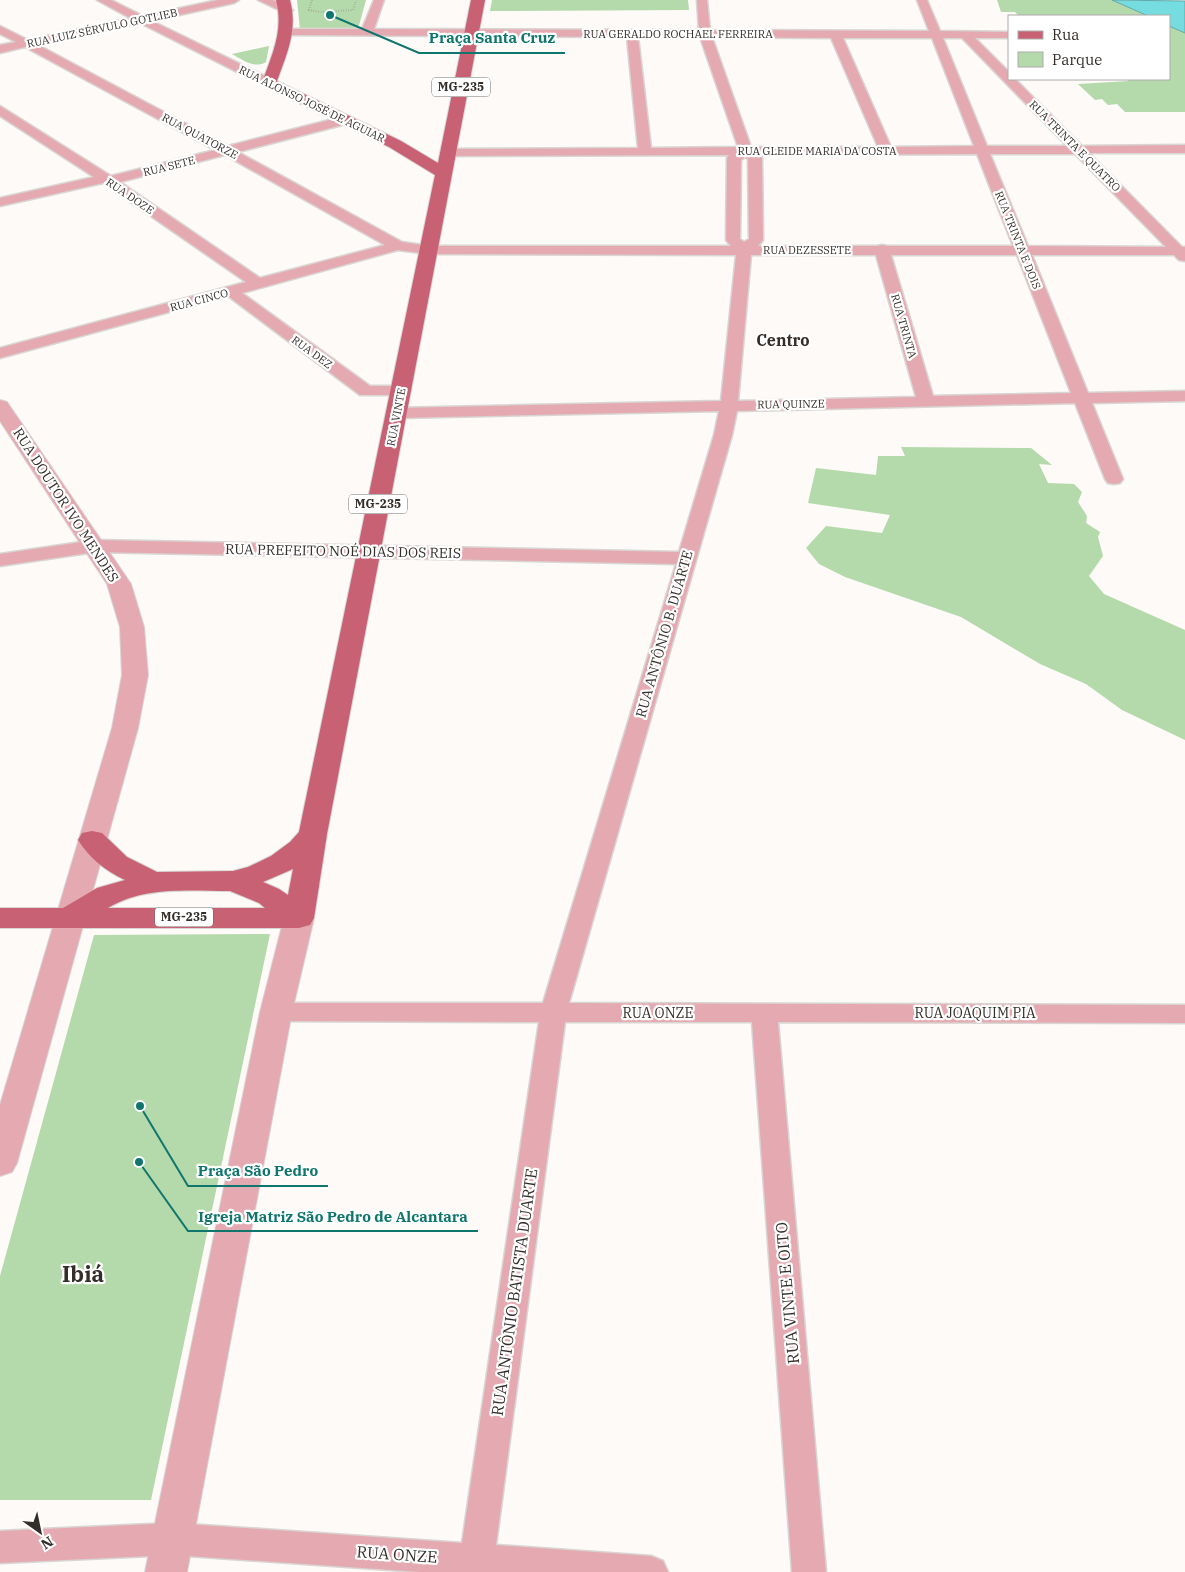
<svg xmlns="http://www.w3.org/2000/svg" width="1185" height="1572" font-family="'IBM Plex Serif',serif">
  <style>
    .green { fill: #b4d9ab }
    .water { fill: #75dce0; stroke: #62a8a9 }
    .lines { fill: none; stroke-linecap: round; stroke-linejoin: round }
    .minor-casing { stroke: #d9d5d2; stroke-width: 3 }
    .tertiary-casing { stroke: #d9d5d2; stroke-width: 2 }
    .primary-casing { stroke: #d9d5d2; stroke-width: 2 }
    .path { stroke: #96928e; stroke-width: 2; stroke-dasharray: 0.5 2; stroke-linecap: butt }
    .minor { fill: #e5aab1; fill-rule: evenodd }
    .tertiary { fill: #e5aab1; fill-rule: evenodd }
    .primary { fill: #c96174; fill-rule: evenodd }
    .labels { text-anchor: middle; stroke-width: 4.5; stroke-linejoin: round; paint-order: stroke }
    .far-street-label { font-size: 11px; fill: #342e2a; stroke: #fff }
    .shield { fill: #fff; stroke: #716d6a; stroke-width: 1 }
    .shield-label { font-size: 12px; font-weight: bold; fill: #342e2a }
    .street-label { font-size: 14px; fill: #342e2a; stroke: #fff }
    .far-district-label { font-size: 16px; font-weight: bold; fill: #342e2a; stroke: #fff }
    .near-street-label { font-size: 16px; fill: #342e2a; stroke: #fff }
    .near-district-label { font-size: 22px; font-weight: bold; fill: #342e2a; stroke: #fff }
    .leader { fill: none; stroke: #0f766e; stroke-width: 2 }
    .callout-dot { fill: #0f766e; stroke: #fff; stroke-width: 2 }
    .callout-label { font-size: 15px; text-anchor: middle; font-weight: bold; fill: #0f766e; stroke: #fff; stroke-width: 4.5; stroke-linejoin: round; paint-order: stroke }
  </style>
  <rect width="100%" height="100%" fill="#fdfaf7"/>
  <!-- green -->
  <path class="green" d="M297,0H366L358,29L300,30Z
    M492,0H688L689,10L490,11Z
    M997,0H1112L1148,16H1019L1015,12H1001Z
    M1169,26L1185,33V112H1125L1117,104L1108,105L1102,99L1095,100L1078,84L1129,81L1126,79H1169Z
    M269,46L266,62C254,69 243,60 232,54Z
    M901,447L1031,448L1052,465L1039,464L1048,483L1074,484L1082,492L1078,502L1087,516L1086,523L1100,532L1098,537L1103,556L1089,576L1104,594L1185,630V740L1122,710L1086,684L1040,664L961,617L845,577L819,564L806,548L826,526L882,533L890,515L808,503L816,468L876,475L878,456H905Z
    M270,934L151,1500H0V1276L94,935Z"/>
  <!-- water -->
  <path class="water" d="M1112,0L1185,1V33L1169,26V16H1148Z"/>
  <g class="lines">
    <!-- minor casing -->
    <g class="minor-casing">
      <path id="minor" d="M97,0H111L143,16L218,0H239L234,3L152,21L273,80L275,83L273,86H265L140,23L38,45L228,146L345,116L350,117L351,120L350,123L238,152L402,242L429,246H731L726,240L727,158L729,155L444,156L442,153L444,150L449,149L638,148L627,37L288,35L282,32L288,29H362L374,0H384L374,29L699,30L697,0H707L710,30L929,31L917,0H927L940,31L1009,32V38H975L1009,72V79H1015L1082,146L1185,145V153H1089L1182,247H1185V261L1179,260L1174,255H1032L1088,393L1185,391V401L1092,403L1123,479L1120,483L1114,484L1108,483L1105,479L1075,403L737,411L732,435L569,1003L1185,1005V1023L778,1022L826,1572H792L752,1022H565L496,1545L651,1556L663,1561L668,1572H420L173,1555L0,1563V1531L173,1523L462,1543L539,1022L276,1021L267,1019L263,1012L267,1005L276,1003H543L676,564L95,552L0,566V554L95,540L679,552L714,435L719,411L397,418L391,417L388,413L391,409L397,408L721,401L736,255L429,254L398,250L242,293L370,386H407L409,390L407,394L401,395H360L228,296L0,358V348L246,282L103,183L0,206V198L94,177L0,116V106L111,176L215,150L25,47L0,53V45L16,42L0,34V26L28,40L130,18ZM638,37H700L738,147L651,148ZM712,37L831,38L878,147H751ZM843,38H932L974,146L891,147ZM943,38H962L1067,146H987ZM977,154L1013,246H887L882,245L877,246H758L763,240L762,158L760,155ZM990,154H1075L1166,247L1028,246ZM225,155L385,245L260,278L120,182ZM745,157L748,159L749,239L744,242L740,239L741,160ZM751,255H876L916,397L738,401ZM891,255H1017L1071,393L933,396Z
        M258,0H273L293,10L291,12H283Z"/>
    </g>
    <!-- tertiary casing -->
    <g class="tertiary-casing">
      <path id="tertiary" d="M0,400L7,402L131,584L144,627L148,675L138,728L17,1163L12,1172L0,1176V1105L112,728L122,675L120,627L107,584L0,421Z
        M299,908L310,911L314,918L292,1012L187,1572H145L260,1012L284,918L288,911Z"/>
    </g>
    <!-- primary casing -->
    <g class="primary-casing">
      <path id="primary" d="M276,0H290C298,30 287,53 277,81L401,141L438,163L471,0H485L327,834L314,918L310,925L299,928H0V908H63L97,888L125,880C106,871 89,858 78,840L82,833L92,831L102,833L127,857L157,872L233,871L248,867L271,856L290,842L299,832L435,175L389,147L264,86L262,83C272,54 284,31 276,0ZM293,869L288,895L279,889L263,882ZM230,891L259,903L265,908H108C144,886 189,891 230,891Z"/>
    </g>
    <!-- path -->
    <path class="path" d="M312,0L309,10L320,12L353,10L356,0"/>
    <!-- minor -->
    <use href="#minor" class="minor"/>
    <!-- tertiary -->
    <use href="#tertiary" class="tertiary"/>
    <!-- primary -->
    <use href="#primary" class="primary"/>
  </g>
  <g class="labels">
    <!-- far-street labels -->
    <g class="far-street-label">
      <text transform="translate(102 28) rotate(-12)" y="4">RUA LUIZ SÉRVULO GOTLIEB</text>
      <text x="678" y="38">RUA GERALDO ROCHAEL FERREIRA</text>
      <text transform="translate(312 104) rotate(26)" y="4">RUA ALONSO JOSÉ DE AGUIAR</text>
      <text transform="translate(200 136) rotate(28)" y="4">RUA QUATORZE</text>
      <text transform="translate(1075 146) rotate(45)" y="4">RUA TRINTA E QUATRO</text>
      <text x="817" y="155">RUA GLEIDE MARIA DA COSTA</text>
      <text transform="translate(169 166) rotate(-14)" y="4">RUA SETE</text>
      <text transform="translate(130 196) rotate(34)" y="4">RUA DOZE</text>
      <text transform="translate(1018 240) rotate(68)" y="4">RUA TRINTA E DOIS</text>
      <text x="807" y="254">RUA DEZESSETE</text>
      <text transform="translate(199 300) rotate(-15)" y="4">RUA CINCO</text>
      <text transform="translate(904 326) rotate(74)" y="4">RUA TRINTA</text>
      <text transform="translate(312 352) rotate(36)" y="4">RUA DEZ</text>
      <text transform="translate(791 404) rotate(-1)" y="4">RUA QUINZE</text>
      <text transform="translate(396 417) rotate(-79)" y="4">RUA VINTE</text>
    </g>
    <!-- shield labels -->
    <g class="shield">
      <rect x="432" y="77.5" width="58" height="19" rx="4"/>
      <rect x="349" y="494.5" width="58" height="19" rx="4"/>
      <rect x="155" y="907.5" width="58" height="19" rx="4"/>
    </g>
    <g class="shield-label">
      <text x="461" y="91">MG-235</text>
      <text x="378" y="508">MG-235</text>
      <text x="184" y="921">MG-235</text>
    </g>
    <!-- street labels -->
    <g class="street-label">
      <text transform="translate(66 505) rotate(57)" y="5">RUA DOUTOR IVO MENDES</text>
      <text transform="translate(343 551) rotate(1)" y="5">RUA PREFEITO NOÉ DIAS DOS REIS</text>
      <text transform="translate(664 634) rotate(-74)" y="5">RUA ANTÔNIO B. DUARTE</text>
      <text x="658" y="1018">RUA ONZE</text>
      <text x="975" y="1018">RUA JOAQUIM PIA</text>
    </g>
    <!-- far-district labels -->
    <g class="far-district-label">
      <text x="783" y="346">Centro</text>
    </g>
    <!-- near-street labels -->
    <g class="near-street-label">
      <text transform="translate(514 1292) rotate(-82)" y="6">RUA ANTÔNIO BATISTA DUARTE</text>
      <text transform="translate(787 1293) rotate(-95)" y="6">RUA VINTE E OITO</text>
      <text transform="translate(397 1554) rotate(4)" y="6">RUA ONZE</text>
    </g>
    <!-- near-district labels -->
    <g class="near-district-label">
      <text x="83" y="1282">Ibiá</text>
    </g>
  </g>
  <!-- callouts -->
  <path class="leader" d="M330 15L419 53H565M140 1106L188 1186H328M139 1162L188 1231H478"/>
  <g class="callout-dot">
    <circle cx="330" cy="15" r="5"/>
    <circle cx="140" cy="1106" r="5"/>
    <circle cx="139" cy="1162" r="5"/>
  </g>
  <g class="callout-label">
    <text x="492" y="43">Praça Santa Cruz</text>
    <text x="258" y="1176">Praça São Pedro</text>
    <text x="333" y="1222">Igreja Matriz São Pedro de Alcantara</text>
  </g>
  <!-- legend -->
  <rect x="1008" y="15" width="162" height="65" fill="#ffffff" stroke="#aeabaa"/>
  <rect x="1018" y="31" width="25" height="8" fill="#c96174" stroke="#aeabaa"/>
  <text x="1052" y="40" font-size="15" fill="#342e2a">Rua</text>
  <rect x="1018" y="52" width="25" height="15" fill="#b4d9ab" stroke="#aeabaa"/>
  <text x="1052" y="65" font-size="15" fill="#342e2a">Parque</text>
  <!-- north arrow -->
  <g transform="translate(40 1532) rotate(147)" stroke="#ffffff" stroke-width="4" paint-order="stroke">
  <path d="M0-4L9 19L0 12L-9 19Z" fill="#342e2a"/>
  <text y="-8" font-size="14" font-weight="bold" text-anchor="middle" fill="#342e2a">N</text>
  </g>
</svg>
